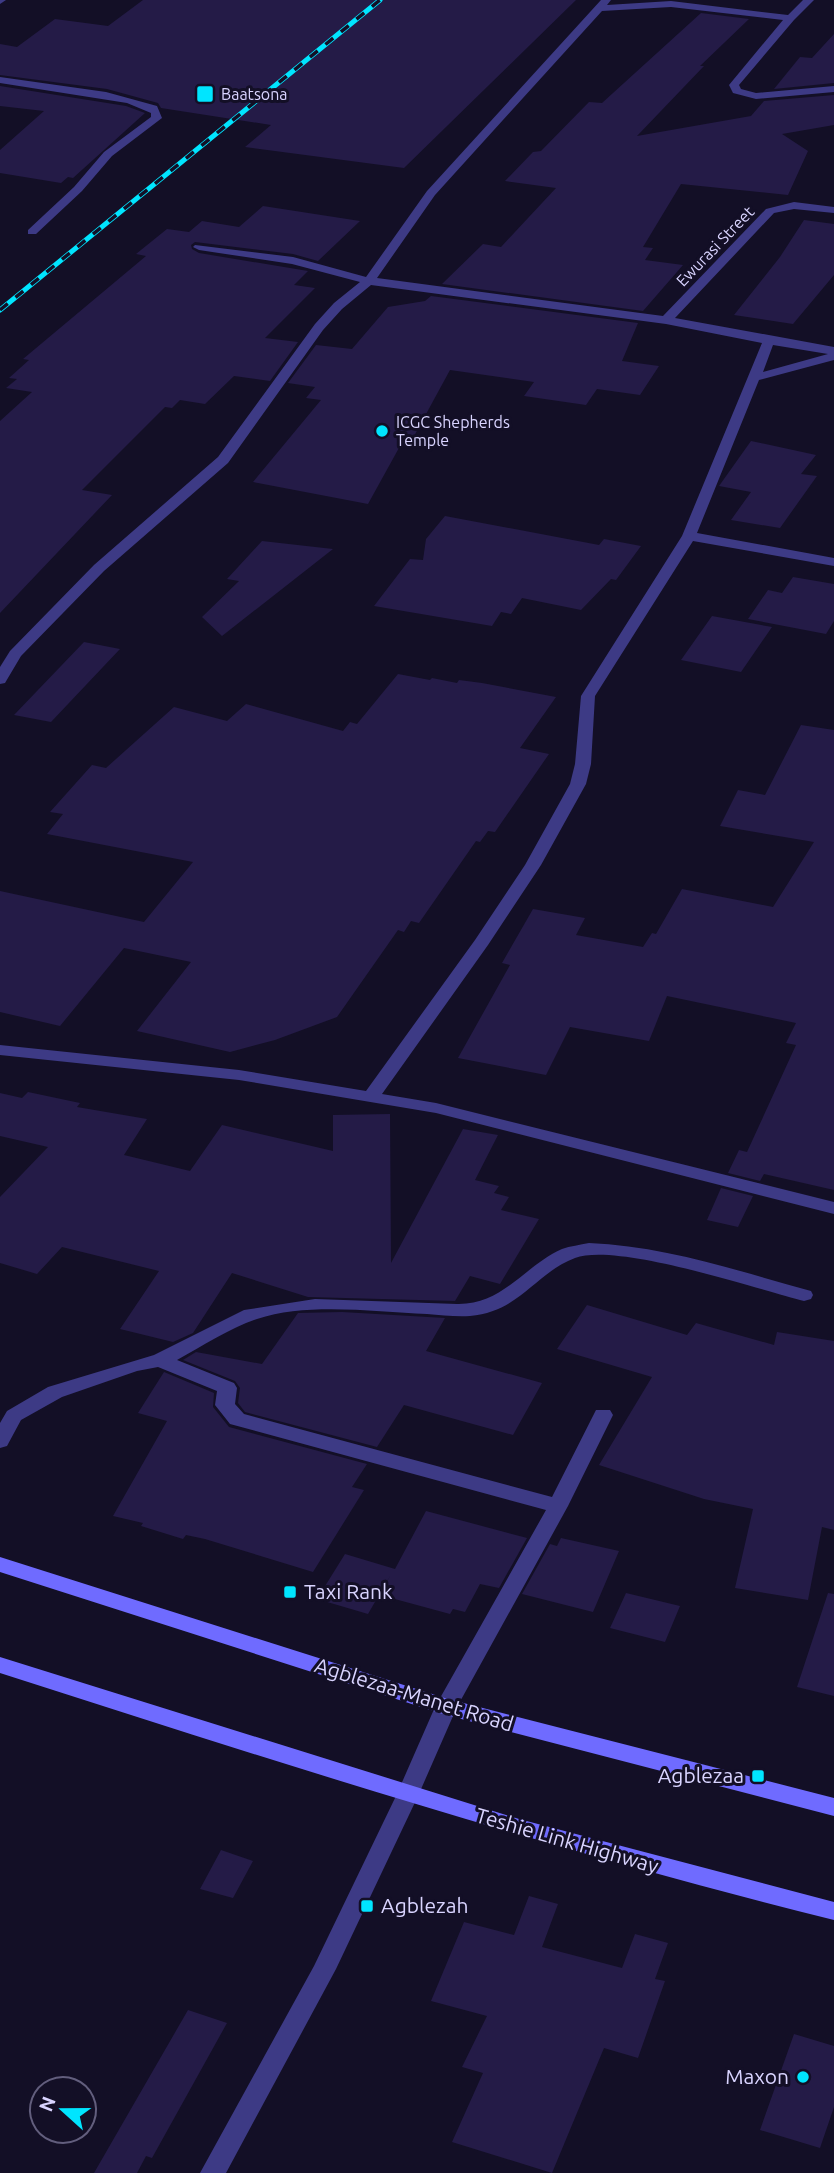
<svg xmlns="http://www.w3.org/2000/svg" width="834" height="2173" font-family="Ubuntu,sans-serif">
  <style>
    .building { fill: #241b47 }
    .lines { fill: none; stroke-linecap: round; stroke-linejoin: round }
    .minor { fill: #3d3a85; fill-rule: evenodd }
    .secondary { fill: #6f6bff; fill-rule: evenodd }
    .rail-casing { stroke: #00e5ff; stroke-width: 5 }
    .rail { stroke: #130f26; stroke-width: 3.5; stroke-dasharray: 10; stroke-linecap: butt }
    .poi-dot { fill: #00e5ff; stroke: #130f26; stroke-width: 2.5 }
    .labels { text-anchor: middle; stroke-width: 6; stroke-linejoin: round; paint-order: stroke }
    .far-poi-label { font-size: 16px; fill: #d9d4ff; stroke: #130f26; text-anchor: start }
    .far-street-label { font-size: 16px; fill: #d9d4ff; stroke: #130f26 }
    .near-poi-label { font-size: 21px; fill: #d9d4ff; stroke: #130f26; text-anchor: start }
    .near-street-label { font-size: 21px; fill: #d9d4ff; stroke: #130f26 }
  </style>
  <rect width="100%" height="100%" fill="#130f26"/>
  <!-- building -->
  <path class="building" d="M143,0H576L404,168L245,147L271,125L161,108L158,103L107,89L0,75V44L17,47L55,19L108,26Z
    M701,13L749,19L700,66H704L637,136L751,116L764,101L834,95V125L782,134L808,151L788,195L681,184L643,247L653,248L645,260L683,265L643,311L442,284L483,244L501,247L556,188L505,181L533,152L541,151L589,102L602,103Z
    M834,34V83L774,89L800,57L812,58Z
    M0,86L126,106L145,113L73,178L68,177L61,183L0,173V150L44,111L0,106Z
    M263,206L360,221L318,261L293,254L195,242L191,245L192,249L199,253L308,271L294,285L315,288L265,338L298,342L270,381L234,376L205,404L180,400L172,408L165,407L82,490L112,495L0,613V421L32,392L6,388L17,379L9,378L29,360L23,359L146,256L136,254L167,229L189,232L202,221L239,227Z
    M804,220L834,224V275L793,324L734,315L780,257Z
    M431,296L638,323L622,361L659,366L640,395L597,389L586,405L524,396L534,382L450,370L413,438L405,437L368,504L253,482L321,400L306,398L315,387L288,383L316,345L352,349L388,307L425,301Z
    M751,441L816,455L801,474L817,476L780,528L731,520L751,492L719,486Z
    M445,516L599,545L604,539L641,546L616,580L611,579L581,610L522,598L511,614L501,612L492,626L374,606L410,559L423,560L426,539Z
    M262,541L333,549L222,636L202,617L239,581L227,579Z
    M793,577L834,584V621L826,634L748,619L768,590L782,593Z
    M712,616L772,627L741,672L681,660Z
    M84,642L120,649L51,722L14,715Z
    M398,674L430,680L432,678L457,683L459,680L482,683L556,697L520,748L549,754L495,832L488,831L480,842L476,841L419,923L411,921L404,932L398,930L337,1017L275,1040L230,1052L137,1031L191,962L124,948L60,1026L0,1012V891L144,922L193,862L47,834L63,814L50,812L92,765L106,768L174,707L227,721L246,704L343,731L350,722L357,724Z
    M801,725L834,730V1190L764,1174L760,1181L728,1173L739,1150L747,1152L796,1045L786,1043L796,1023L667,996L649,1041L570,1027L546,1075L458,1058L510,965L502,963L533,909L585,918L576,935L643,947L652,933L656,934L682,889L773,907L814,842L720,826L738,790L765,795Z
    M28,1092L80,1103L77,1107L147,1119L124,1155L190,1171L222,1125L333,1151V1115L390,1114L391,1263L463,1129L498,1135L475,1180L499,1186L494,1193L509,1197L501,1210L539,1219L500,1284L470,1276L455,1301L308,1297L232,1273L193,1333L173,1342L120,1329L159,1271L62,1247L37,1274L0,1263V1197L48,1147L0,1136V1093L22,1098Z
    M721,1188L753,1196L738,1227L707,1220Z
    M587,1305L687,1335L696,1323L774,1345L777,1332L834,1341V1530L822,1527L808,1600L735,1588L753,1509L704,1499L599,1465L652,1377L557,1349Z
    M342,1312L445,1318L426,1351L542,1383L513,1435L404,1405L377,1447L245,1412L238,1403L240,1388L235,1381L183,1360L196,1352L262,1364L298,1313Z
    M164,1372L214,1393L213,1407L229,1427L367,1464L352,1487L364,1490L313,1572L205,1539L186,1535L183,1539L141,1526L143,1523L113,1516L167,1421L138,1413Z
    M426,1511L527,1538L499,1588L480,1584L465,1612L453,1609L450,1614L380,1595L390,1576L368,1614L317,1599L345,1554L395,1569Z
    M561,1538L619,1551L593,1612L522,1594L550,1544L557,1546Z
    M626,1593L680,1606L665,1642L610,1628Z
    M828,1593L834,1594V1696L797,1687Z
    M221,1850L253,1861L233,1898L200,1889Z
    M529,1896L558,1904L542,1947L622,1968L635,1934L668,1943L655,1979L665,1981L638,2058L604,2048L552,2173L452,2142L483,2073L462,2067L487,2016L431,2001L464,1922L514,1935Z
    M188,2010L227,2023L152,2158L146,2156L137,2173H94Z
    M794,2034L834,2046V2107L820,2148L760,2130Z"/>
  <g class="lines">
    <!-- minor -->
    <path class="minor" d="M0,0H6L0,4Z
      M601,0H611L607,5L671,1L788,15L803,0H814L794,20L739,85L741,89L756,93L834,86V92L756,99L733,93L729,85L783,20L671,7L602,11L435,195L377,278L663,316L766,209L794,202L834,207V213L794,209L774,213L675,318L834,347V360L759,380L697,533L834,558V566L693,541L595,696L591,764L586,784L541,865L488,945L382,1094L436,1103L834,1202V1214L436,1113L239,1080L0,1055V1045L239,1070L366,1091L475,940L525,865L570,784L575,764L581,696L682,536L762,343L666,324L371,285L342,309L323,330L228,463L104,571L21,656L5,683L0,684V667L10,651L94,565L218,457L315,324L334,303L360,282L292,264L199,250L193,247L195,245L293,257L366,277L427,191ZM773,345L828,354L763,372Z
      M0,77L106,92L157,106L162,118L112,156L82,191L36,234H28V230L74,187L104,152L151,117V113L127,103L0,83Z
      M589,1243C665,1246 738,1271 811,1291L813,1295L811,1299L804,1301C757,1289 617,1242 575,1258C535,1273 521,1311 470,1316C456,1317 441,1315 427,1314C375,1312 308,1302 257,1319C230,1328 203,1346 177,1360L234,1383L237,1388L235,1404L244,1414L552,1497L596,1410H610L613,1415L568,1506L457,1707L418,1796L336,1969L226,2173H200L314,1966L396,1796L435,1707L546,1510L230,1424L215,1405L217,1391L158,1367L137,1371L62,1397L21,1420L7,1446L0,1448V1423L7,1411L48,1387L154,1355L244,1310L315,1299L457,1304C503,1305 524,1266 562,1249C570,1246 580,1245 589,1243Z"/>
    <!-- secondary -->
    <path class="secondary" d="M0,1557L448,1699L834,1798V1816L446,1715L0,1572Z
      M0,1657L519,1819L834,1902V1920C552,1850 276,1762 0,1673Z"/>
    <!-- rail casing -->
    <g class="rail-casing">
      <path id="rail" d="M0,310L380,0"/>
    </g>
    <!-- rail -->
    <use href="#rail" class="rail"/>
  </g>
  <!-- markers -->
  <g class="poi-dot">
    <rect x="196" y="85" width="18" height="18" rx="3.5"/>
    <circle cx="382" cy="431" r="7"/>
    <rect x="283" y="1585" width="14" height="14" rx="3.5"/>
    <rect x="751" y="1769" width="14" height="14" rx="3.5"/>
    <rect x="360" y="1899" width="14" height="14" rx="3.5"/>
    <circle cx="803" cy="2077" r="7"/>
  </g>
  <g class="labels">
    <!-- far-poi labels -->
    <g class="far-poi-label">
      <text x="221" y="100">Baatsona</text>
      <text x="396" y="428">ICGC Shepherds<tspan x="396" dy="18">Temple</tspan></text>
    </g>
    <!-- far-street labels -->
    <g class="far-street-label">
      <text transform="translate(715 246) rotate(-46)" y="6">Ewurasi Street</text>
    </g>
    <!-- near-poi labels -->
    <g class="near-poi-label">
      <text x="304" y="1599">Taxi Rank</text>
      <text x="744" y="1783" text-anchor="end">Agblezaa</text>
      <text x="381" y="1913">Agblezah</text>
      <text x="789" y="2084" text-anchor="end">Maxon</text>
    </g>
    <!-- near-street labels -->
    <g class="near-street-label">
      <text transform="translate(414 1695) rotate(17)" y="7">Agblezaa-Manet Road</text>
      <text transform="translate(567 1841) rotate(16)" y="7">Teshie Link Highway</text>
    </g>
  </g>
  <!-- north arrow -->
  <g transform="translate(63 2110) rotate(291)"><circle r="33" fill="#130f26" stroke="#625e7d" stroke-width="2"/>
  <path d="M0-5L12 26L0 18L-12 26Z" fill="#00e5ff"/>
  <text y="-10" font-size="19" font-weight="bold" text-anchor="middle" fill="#d9d4ff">N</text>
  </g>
</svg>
